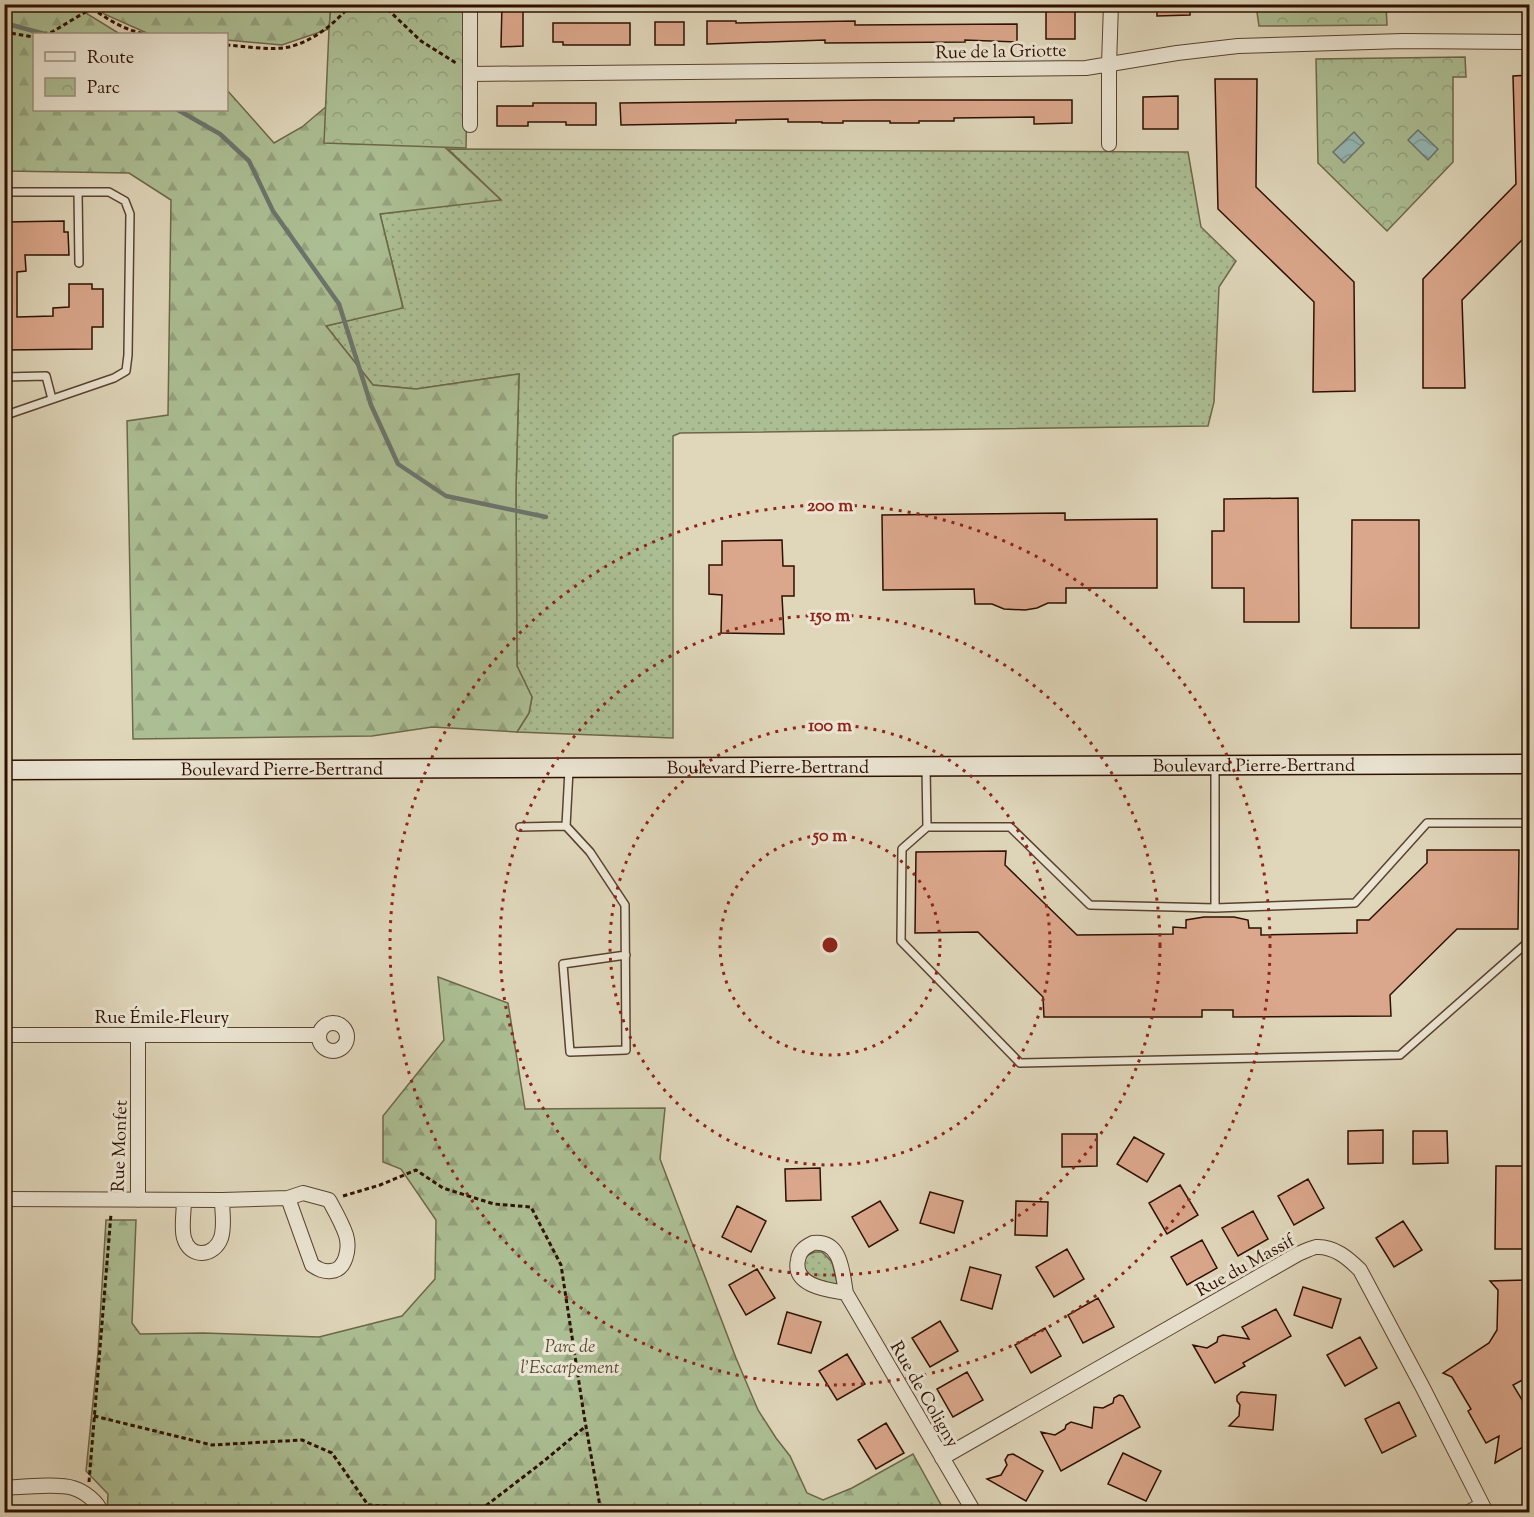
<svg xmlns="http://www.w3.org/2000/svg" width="1534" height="1517" font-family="'Sorts Mill Goudy',serif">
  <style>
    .grass { fill: url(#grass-dots); stroke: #6d684a; stroke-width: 1.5 }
    .forest { fill: url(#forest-firs); stroke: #6d684a; stroke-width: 1.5 }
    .park { fill: url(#park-crowns); stroke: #6d684a; stroke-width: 1.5 }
    .water { fill: url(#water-waves); stroke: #6b756d; stroke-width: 1.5 }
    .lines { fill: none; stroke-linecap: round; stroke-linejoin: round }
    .stream { stroke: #6b756d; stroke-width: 4.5 }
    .building { fill: #dba78c; stroke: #2e1000; stroke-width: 1.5 }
    .service-casing { stroke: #5a422f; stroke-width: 10 }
    .minor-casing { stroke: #5a422f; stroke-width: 16 }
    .secondary-casing { stroke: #2e1000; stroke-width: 21 }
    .path { stroke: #2e1000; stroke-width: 3; stroke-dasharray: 4.5 3; stroke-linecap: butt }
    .service { stroke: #ebe5d3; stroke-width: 7 }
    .minor { stroke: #ebe5d3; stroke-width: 14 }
    .secondary { stroke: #ebe5d3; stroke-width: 18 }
    .ring { fill: none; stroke: #8f2418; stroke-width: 3; stroke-dasharray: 3 6 }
    .labels { text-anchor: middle; stroke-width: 6; stroke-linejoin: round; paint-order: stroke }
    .street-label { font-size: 18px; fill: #2e1000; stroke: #ebe5d3 }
    .park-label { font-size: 18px; font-style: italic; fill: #5a4d34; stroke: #ebe5d3 }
    .centre { fill: #8f2418; stroke: #ebe5d3; stroke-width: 3 }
    .ring-label { font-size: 18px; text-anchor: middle; font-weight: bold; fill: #8f2418; stroke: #ebe5d3; stroke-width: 6; stroke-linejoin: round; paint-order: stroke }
  </style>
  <defs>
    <pattern id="grass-dots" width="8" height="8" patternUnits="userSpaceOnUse" patternTransform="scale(1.5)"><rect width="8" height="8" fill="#acbf94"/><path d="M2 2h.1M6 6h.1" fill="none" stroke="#94a37e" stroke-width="1.8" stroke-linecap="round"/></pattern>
    <pattern id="forest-firs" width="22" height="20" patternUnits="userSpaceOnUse" patternTransform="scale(1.5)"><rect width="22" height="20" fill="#acbf94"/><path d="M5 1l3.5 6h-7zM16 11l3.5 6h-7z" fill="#94a37e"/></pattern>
    <pattern id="park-crowns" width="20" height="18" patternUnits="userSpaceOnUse" patternTransform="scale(1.5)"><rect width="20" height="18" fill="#acbf94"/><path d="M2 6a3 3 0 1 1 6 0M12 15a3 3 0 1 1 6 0" fill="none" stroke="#94a37e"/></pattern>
    <pattern id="water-waves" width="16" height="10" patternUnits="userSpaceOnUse" patternTransform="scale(1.5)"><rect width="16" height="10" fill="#94b8b6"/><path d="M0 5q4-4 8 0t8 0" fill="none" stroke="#809d9b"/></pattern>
  </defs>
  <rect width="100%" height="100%" fill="#e0d7bb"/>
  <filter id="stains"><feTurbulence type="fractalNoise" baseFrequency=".00333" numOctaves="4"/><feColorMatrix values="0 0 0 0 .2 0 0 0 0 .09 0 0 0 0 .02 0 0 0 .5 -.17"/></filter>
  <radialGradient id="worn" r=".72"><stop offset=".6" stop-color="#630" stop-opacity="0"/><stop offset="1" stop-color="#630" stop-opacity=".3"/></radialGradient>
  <!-- grass -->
  <path class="grass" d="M448,149L1188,152L1201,227L1236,261L1219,287L1214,402L1208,426L680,433L673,436V738L517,732L529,713L532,697L517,666L516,491L519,374L416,389L373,385L326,326L403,307L380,214L500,199Z
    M815,1252H822L832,1262L838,1286C827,1283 801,1277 804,1261C805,1255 810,1254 815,1252Z"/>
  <!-- forest -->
  <path class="forest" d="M5,5H73L120,34H34V110H226L227,90L274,143L302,127L328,105L436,139L501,200L380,214L403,308L326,326L373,385L416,389L519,374L516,491L517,666L532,697L529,713L517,732L432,727L372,736L133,739L127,421L168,415L171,200L129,173L5,171Z
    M97,5H331L329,29L282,45L227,40L226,34H149L104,14Z
    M438,977L508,1003L525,1109L665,1108L660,1159L736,1358L758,1410L776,1438L790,1456L807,1493L823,1500L852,1488L913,1454L945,1512H107L108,1494L86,1471L98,1352L106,1220H136L132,1323L140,1334L203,1333L319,1337L402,1316L435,1279L436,1220L401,1169L383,1162V1116L444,1040Z"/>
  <!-- park -->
  <path class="park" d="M331,5H469L466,148L324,143L329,29Z
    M1256,5H1386L1387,25L1259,26Z
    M1465,57L1466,77H1453V162L1387,231L1318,163L1316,59Z"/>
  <!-- water -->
  <path class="water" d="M1418,130L1438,149L1428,160L1408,140Z
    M1354,132L1364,143L1344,163L1333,152Z"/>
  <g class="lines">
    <!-- stream -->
    <path class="stream" d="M4,23L45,34
      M178,110L220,134L249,161L273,211L339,304L371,405L398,464L446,496L546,517"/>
  </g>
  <!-- building -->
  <path class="building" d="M502,4H523V46L501,47Z
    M1046,4H1075V39H1046Z
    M1157,4H1190V15L1157,16Z
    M707,21H736V23L855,21V25L1017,24V42L965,40V42L825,43V40L707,44Z
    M655,22H684V45H655Z
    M553,23H630V45H563V42H553Z
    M1530,75V232L1462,300L1465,388H1423V279L1516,184L1513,76Z
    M1215,79H1257L1256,187L1354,282L1355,391L1313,392L1314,302L1218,209Z
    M1178,96V129H1143V97Z
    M874,100H1072V123L1034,124V117L954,118V121H919V123H890V121H843V123H822V122H788V119L736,120V123L621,125L620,103Z
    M533,103H596V125H566V122H528V126H497V106H533Z
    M64,221V232H68L69,255H25L26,271L17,272V317L53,316V308L69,307V284H92V289H103V327H92V349L4,350L5,222Z
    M1298,498L1299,622H1244V588H1212V531H1224V499Z
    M1065,513V520L1157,519V588H1066V603H1048L1037,608L1025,610L1004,609L992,604H975L974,589L883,590L882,515Z
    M1352,520H1419V628H1351Z
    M782,540L783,566H794V596H782L784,634L721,633L722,595L709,594V565H722V541Z
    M1427,850H1519L1518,929H1457L1390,995L1391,1016L1233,1017V1010H1202V1017H1044L1043,997L978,932L915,933L916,852L1006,851L1005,865L1077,935L1173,934V927L1186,928V920L1204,917H1234L1248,920L1249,928H1261V935L1357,933V920H1369L1427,863Z
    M1383,1130V1163L1348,1164V1131Z
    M1413,1131H1447L1448,1163L1413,1164Z
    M1062,1134H1097V1166L1062,1167Z
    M1134,1137L1164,1154L1147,1182L1117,1164Z
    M1496,1166H1530V1249H1495Z
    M820,1168L821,1200L786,1201L785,1169Z
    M1308,1179L1324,1208L1294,1225L1278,1196Z
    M1180,1185L1198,1215L1167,1234L1149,1203Z
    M930,1192L963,1201L954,1233L920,1223Z
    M880,1201L898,1230L869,1247L852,1217Z
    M1016,1201L1048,1202L1047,1236L1015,1235Z
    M737,1206L766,1221L751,1252L722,1237Z
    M1253,1211L1268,1239L1238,1256L1222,1228Z
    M1403,1221L1422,1250L1394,1267L1376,1238Z
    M1202,1240L1217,1268L1187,1285L1171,1257Z
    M1067,1249L1084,1279L1054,1297L1036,1267Z
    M970,1267L1001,1275L992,1309L961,1300Z
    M757,1269L775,1298L746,1315L729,1285Z
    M1530,1280V1376L1513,1385L1530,1413V1443L1495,1463L1499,1436L1486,1443L1468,1411L1471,1409L1452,1377L1443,1373L1489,1343L1497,1330L1498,1290L1490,1281Z
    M1303,1287L1341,1299L1332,1328L1294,1315Z
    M1098,1298L1114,1327L1083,1343L1068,1315Z
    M1276,1309L1291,1336L1243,1363L1245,1366L1215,1383L1193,1345L1207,1348L1217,1342L1218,1337L1223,1335L1249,1339L1242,1327Z
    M787,1312L821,1322L811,1353L778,1344Z
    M940,1321L958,1351L930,1367L912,1338Z
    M1045,1328L1061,1356L1031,1373L1015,1345Z
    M1360,1337L1377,1368L1345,1386L1327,1355Z
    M847,1354L865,1384L837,1400L819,1371Z
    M967,1372L983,1400L953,1417L937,1389Z
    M1241,1392L1276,1395L1273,1430L1229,1426L1239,1416L1240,1405L1237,1401V1396Z
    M1119,1395L1123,1396L1140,1427L1061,1471L1041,1432L1055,1435L1065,1429L1066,1425L1071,1422L1092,1428L1094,1407L1103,1408L1113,1403L1114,1398Z
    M1399,1402L1416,1436L1382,1453L1365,1419Z
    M886,1423L904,1453L876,1469L858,1440Z
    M1123,1453L1161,1471L1146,1501L1108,1484Z
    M1013,1454L1043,1471L1026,1501L987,1479L1001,1475L1007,1465L1005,1460L1008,1455Z"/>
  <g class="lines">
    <!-- service casing -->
    <g class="service-casing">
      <path id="service" d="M4,192H109L125,201L130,214L128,355L126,371L114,378L9,414L4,425
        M78,192L79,263
        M4,377L46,376L52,399
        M1215,765V908
        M926,767L927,827H1010L1090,905L1215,908L1355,903L1427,823H1530
        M566,826L590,852L625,905L626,1050L570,1052L563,964L626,955
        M520,827L566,826L569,770
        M927,827L902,849L901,941L1020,1063L1400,1055L1528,942L1530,883"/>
    </g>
    <!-- minor casing -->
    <g class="minor-casing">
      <path id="minor" d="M470,4V125
        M471,74L1086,68L1177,53L1238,46L1403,41L1530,42
        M1109,144V65L1111,4
        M319 1037a14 14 0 1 1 28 0a14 14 0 1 1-28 0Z
        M4,1035H319
        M138,1035V1200
        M4,1199L222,1200L288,1198L303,1193L329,1200C335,1211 342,1223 346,1235C350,1248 346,1270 331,1271C323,1272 318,1269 312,1265L288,1198
        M184,1200C184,1212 181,1227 184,1238C190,1259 214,1257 221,1238C225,1226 222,1212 222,1200
        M813,1243C842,1240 842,1272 846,1293C828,1290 792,1286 798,1260C799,1251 805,1247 813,1243Z
        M846,1293L974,1512
        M942,1458L1298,1254C1303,1252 1311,1248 1316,1247C1334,1246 1348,1258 1360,1270L1423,1388L1486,1512
        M4,1488C21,1487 59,1483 73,1488C84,1491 98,1502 101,1512
        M1469,1512L1482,1505"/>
    </g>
    <!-- secondary casing -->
    <g class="secondary-casing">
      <g id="secondary">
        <path id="s1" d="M4,770L1530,764"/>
      </g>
    </g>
    <!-- path -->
    <path class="path" d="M382,4L421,41L456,63
      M92,8C108,20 125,30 145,34
      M4,32L34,37
      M43,34L52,32L92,8L90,4
      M226,45C246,46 269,51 289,47C313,41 335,24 351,4
      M343,1196L380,1185L416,1170L443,1188L494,1204L531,1207L561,1265L584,1415L601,1512
      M94,1416L212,1445L302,1440L332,1453L368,1505L479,1511L544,1461L586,1426
      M89,1482L111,1214"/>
    <!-- service -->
    <use href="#service" class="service"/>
    <!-- minor -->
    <use href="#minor" class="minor"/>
    <!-- secondary -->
    <use href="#secondary" class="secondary"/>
  </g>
  <!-- distance rings -->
  <g class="ring">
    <circle cx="830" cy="945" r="110"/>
    <circle cx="830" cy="945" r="220"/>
    <circle cx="830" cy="945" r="330"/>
    <circle cx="830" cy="945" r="440"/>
  </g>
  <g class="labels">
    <!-- street labels -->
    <g class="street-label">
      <text transform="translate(1001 51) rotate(-1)" y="6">Rue de la Griotte</text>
      <text dy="6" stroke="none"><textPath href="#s1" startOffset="1250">Boulevard Pierre-Bertrand</textPath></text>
      <text dy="6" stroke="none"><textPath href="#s1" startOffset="764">Boulevard Pierre-Bertrand</textPath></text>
      <text dy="6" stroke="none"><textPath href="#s1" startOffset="278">Boulevard Pierre-Bertrand</textPath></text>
      <text x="162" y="1023">Rue Émile-Fleury</text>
      <text transform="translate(119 1146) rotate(-88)" y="6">Rue Monfet</text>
      <text transform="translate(1245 1265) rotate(-29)" y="6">Rue du Massif</text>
      <text transform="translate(925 1394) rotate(60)" y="6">Rue de Coligny</text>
    </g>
    <!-- park labels -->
    <g class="park-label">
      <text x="570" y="1352">Parc de<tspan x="570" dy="21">l'Escarpement</tspan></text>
    </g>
  </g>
  <circle cx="830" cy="945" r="9" class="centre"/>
  <g class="ring-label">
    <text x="830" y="511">200 m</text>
    <text x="830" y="621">150 m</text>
    <text x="830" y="731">100 m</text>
    <text x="830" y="841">50 m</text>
  </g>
  <!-- margin -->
  <rect width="1534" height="1517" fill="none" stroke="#e0d7bb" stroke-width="24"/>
  <rect x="6" y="6" width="1522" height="1505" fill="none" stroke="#2e1000" stroke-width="3"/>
  <rect x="12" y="12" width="1510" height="1493" fill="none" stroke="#2e1000" stroke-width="1.5"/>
  <!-- legend -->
  <rect x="33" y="33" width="195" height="78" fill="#ebe5d3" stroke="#9f907f" stroke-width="1.5"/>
  <rect x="45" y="52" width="30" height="9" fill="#ebe5d3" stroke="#9f907f" stroke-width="1.5"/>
  <text x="87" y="63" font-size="18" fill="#2e1000">Route</text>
  <rect x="45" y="78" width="30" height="18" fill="url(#park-crowns)" stroke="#9f907f" stroke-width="1.5"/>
  <text x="87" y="93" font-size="18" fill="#2e1000">Parc</text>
  <rect width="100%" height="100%" filter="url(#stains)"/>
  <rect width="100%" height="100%" fill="url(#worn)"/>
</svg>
